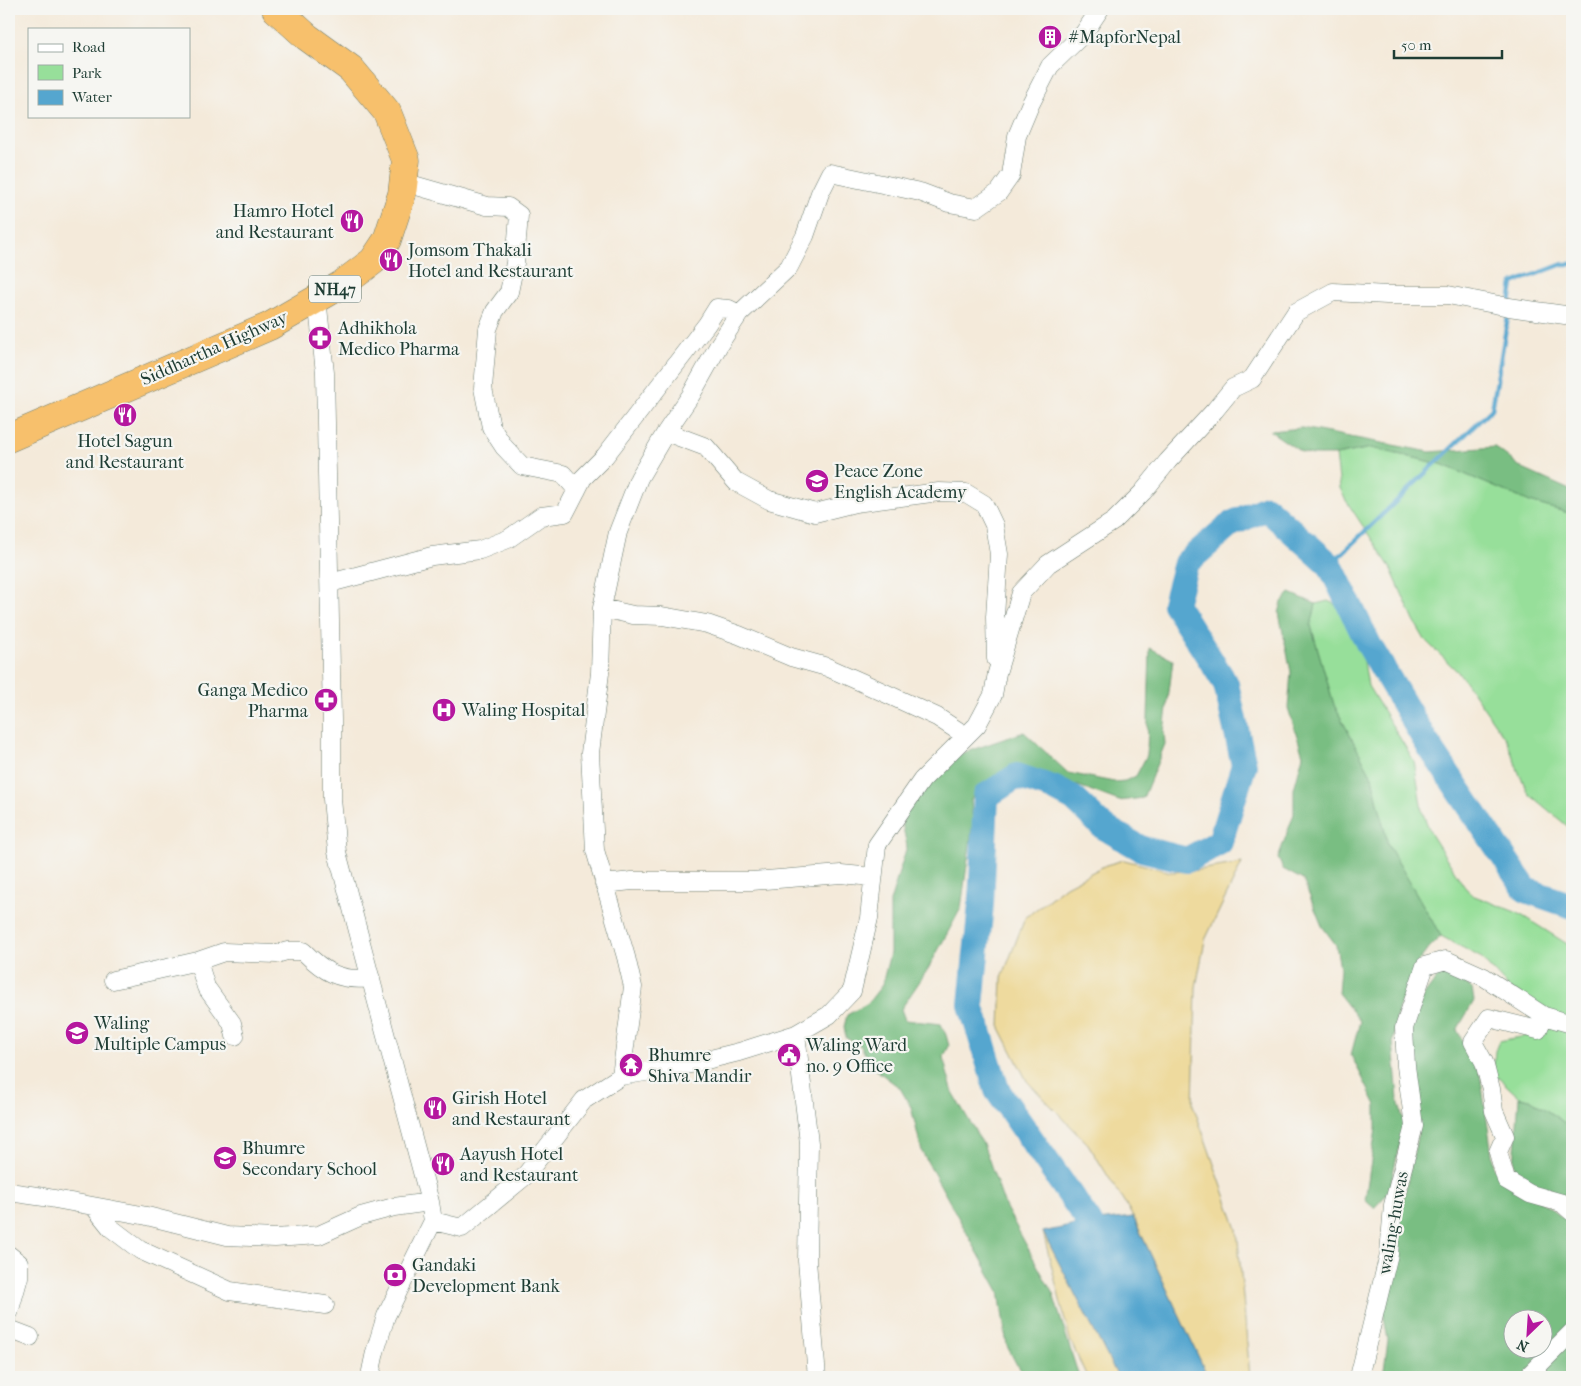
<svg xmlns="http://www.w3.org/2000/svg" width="1581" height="1386" font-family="'IM FELL French Canon',serif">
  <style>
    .green { fill: #97df9a; stroke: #5b8e67 }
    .forest { fill: #79be82; stroke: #4c7e5b; fill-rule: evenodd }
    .sand { fill: #eeda9e; stroke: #868c69 }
    .water { fill: #55a6cf; stroke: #3a7282 }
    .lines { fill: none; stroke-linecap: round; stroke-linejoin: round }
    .stream { stroke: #55a6cf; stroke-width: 4.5 }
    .river { stroke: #55a6cf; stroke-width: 26 }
    .street-casing { stroke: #6a7a6e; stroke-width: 19 }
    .highway-casing { stroke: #6a7a6e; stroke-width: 29 }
    .street { stroke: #fff; stroke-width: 18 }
    .highway { stroke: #f7c06c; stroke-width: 28 }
    .labels { text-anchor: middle; stroke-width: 4.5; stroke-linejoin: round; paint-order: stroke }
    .shield { fill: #f6f6f2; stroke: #60746d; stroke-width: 1 }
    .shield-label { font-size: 16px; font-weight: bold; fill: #1f3d34 }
    .poi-label { font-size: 18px; fill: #1f3d34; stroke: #f6f6f2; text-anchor: start }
    .street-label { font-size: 18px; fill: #1f3d34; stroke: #f6f6f2 }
  </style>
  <rect width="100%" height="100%" fill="#f6f6f2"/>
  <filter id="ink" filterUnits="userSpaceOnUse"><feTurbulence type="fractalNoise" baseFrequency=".02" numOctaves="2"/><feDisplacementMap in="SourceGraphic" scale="10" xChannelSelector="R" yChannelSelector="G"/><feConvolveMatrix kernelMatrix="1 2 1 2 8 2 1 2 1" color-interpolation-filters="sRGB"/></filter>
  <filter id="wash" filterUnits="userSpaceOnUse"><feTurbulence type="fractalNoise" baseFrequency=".0096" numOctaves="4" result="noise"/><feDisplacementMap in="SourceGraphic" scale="20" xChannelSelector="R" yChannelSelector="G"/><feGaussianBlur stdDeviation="1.12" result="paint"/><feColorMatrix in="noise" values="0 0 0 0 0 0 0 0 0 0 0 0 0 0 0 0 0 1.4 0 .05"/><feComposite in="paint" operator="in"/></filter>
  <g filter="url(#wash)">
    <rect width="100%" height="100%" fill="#f4eada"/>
    <!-- green -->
    <path class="green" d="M1371,448L1441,464L1530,502L1572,514V830L1529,794L1519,773L1507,741L1460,674L1425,640L1414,621L1390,567L1345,499L1340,488L1336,455Z
      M1328,601L1338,606L1364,661L1368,686L1414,761L1422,811L1431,834L1464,886L1472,895L1518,913L1572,947V1128L1530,1099L1519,1097L1493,1073L1495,1051L1499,1041L1542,1033L1548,1013L1511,990L1480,957L1441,936L1388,845L1372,777L1334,705L1311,626L1316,604Z"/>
    <!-- forest -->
    <path class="forest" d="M1302,428L1430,452L1495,447L1523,469L1572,491V514L1530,502L1441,464L1371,448L1336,455H1312L1301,452L1270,431Z
      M1290,593L1316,604L1311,626L1334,705L1372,777L1388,845L1441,936L1429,948L1415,966L1398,1010L1393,1041L1398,1100L1404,1123L1389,1192L1374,1208L1365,1200L1376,1129V1105L1351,1055L1360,1021L1338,993L1340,968L1336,945L1322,926L1303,880L1283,869L1278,858L1294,814V789L1303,755L1288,708L1291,672L1279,613L1282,602Z
      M1150,648L1173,660L1164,732L1165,744L1143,798L1119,801L1033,769L1008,773L977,790L971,800L973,823L961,908L928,969L901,1009L905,1020L941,1024L946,1035L949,1046L944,1056L946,1069L953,1093L984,1146L1005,1206L1053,1294L1079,1377H1028L1018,1367L1007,1346L999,1291L922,1152L911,1107L900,1088L871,1066L861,1046L846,1038L844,1027L847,1015L868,1003L882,985L890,953V902L907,846L902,823L910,802L960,754L1024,732L1068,773L1114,782L1125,781L1136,776L1147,755Z
      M1442,971L1454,972L1472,989L1474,1001L1457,1030L1480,1073L1494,1168L1572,1224V1377H1383L1388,1340L1382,1306L1397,1263V1229L1418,1133L1411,1030L1422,998ZM1514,1318H1544V1348H1514Z
      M1519,1097L1530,1099L1572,1128V1203L1519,1176L1514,1165Z"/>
    <!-- sand -->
    <path class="sand" d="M1124,860L1171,872L1192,871L1242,863L1205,940L1196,987L1193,1105L1237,1229L1250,1377H1208L1133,1216L1088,1144L1027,1081L1000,1028L1002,978L1025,918L1066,886L1106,865Z
      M1043,1232L1118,1377H1087L1070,1340Z"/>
    <!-- water -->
    <path class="water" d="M1133,1217L1208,1377H1118L1043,1232L1089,1222Z"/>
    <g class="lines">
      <!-- stream -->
      <path class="stream" d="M1510,304L1513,283L1563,264H1572
        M1330,565L1492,409L1509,311"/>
      <!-- river -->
      <path class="river" d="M1106,1254L1089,1222L997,1090L971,1005L981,904L986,796L1017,776L1053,788L1074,799L1102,826L1142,849L1187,860L1220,842L1244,765L1226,684L1175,604L1186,563L1231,524L1266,508L1330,565L1369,645L1425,740L1526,890L1572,906"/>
    </g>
  </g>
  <g filter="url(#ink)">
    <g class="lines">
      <!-- street casing -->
      <g class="street-casing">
        <path id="street" d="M403,182L487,206L508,207L519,215L515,263L509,292L495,311L488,329L483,388L486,403L491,427L504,447L522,466L563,474L577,490
          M317,298L325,373L332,720V799L337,852L430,1202L433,1221L386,1316L375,1352L371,1371L374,1377
          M666,432L706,447L736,482L769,500L815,513L855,503L939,492L966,493L984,504L994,525L999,554L995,617L996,659
          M330,583L432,556L480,550L508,539L541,516L565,513L583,478L605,456L707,324L717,308L729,309L739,314
          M602,608L633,615L662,616L707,624L739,635L791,657L827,667L861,682L937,717L966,736
          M604,884L632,881H752L841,874L873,877
          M198,961L206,987L232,1023L235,1036
          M113,980L198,961L224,952L277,954L287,951H303C324,972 340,982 371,978
          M1544,1016L1538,1030L1489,1018L1473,1042L1484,1062L1491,1089L1494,1111L1505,1136L1498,1152L1506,1180L1530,1194L1562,1203L1572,1212
          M796,1034L809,1143L807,1261L817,1377
          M621,1076L633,987L626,957L595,850L590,753L600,673L602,608L618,532L639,478L666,432L691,395L720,343L739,314L789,267L805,236L820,193L830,173L920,192L949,203L976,208L999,192L1011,175L1017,136L1030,105L1050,66L1084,33L1100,9
          M9,1192L44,1197L147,1216L227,1236L275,1238L319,1235L361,1216L394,1207L430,1202
          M95,1208L111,1228L140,1250L230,1291L325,1305
          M433,1221L462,1228L524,1177L584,1100L621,1076L682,1066L739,1052L796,1034L829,1015L852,991L869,918L877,845L922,780L977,725L993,695L997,673L1021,593L1048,564L1114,521L1143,492L1168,461L1215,410L1233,388L1252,379L1296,312L1333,292L1387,295H1448L1509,307L1572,316
          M9,1255L19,1263V1277L9,1313
          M9,1329L30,1337
          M1359,1377L1389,1254L1393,1205L1414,1126L1406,1066L1404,1028L1425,966L1446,960L1484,977L1544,1016L1572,1024
          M1529,1377V1375L1572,1332"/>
      </g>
      <!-- highway casing -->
      <g class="highway-casing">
        <path id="highway" d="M9,438L270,326L341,285L373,261L387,240L402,194L406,160L387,112L351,69L307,37L276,9"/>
      </g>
      <!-- street -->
      <use href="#street" class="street"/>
      <!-- highway -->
      <use href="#highway" class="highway"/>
    </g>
  </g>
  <!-- icons -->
  <defs>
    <g id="building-disc" transform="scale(1.25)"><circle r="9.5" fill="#b5179e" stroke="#f6f6f2"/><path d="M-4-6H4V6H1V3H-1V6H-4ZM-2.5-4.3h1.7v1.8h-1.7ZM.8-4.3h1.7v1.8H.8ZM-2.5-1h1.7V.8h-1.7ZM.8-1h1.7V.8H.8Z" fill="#fff"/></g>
    <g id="restaurant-disc" transform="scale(1.25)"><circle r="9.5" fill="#b5179e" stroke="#f6f6f2"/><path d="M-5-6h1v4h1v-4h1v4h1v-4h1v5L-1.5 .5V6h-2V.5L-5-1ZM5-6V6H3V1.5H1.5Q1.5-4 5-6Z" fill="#fff"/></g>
    <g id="pharmacy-disc" transform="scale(1.25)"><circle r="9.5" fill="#b5179e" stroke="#f6f6f2"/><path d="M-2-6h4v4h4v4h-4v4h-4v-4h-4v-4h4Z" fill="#fff"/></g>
    <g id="school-disc" transform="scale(1.25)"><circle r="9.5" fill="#b5179e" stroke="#f6f6f2"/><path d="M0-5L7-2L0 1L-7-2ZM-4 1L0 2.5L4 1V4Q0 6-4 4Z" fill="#fff"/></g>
    <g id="hospital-disc" transform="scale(1.25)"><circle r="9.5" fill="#b5179e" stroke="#f6f6f2"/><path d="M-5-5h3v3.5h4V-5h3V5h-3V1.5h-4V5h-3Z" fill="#fff"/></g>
    <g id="civic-disc" transform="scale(1.25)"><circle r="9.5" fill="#b5179e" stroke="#f6f6f2"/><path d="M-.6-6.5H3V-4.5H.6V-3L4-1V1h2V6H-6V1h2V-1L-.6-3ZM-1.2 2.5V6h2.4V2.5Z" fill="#fff"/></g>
    <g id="temple-disc" transform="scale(1.25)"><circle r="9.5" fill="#b5179e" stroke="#f6f6f2"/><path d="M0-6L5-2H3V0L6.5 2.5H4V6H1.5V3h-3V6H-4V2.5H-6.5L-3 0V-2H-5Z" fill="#fff"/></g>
    <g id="bank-disc" transform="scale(1.25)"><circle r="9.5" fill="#b5179e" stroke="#f6f6f2"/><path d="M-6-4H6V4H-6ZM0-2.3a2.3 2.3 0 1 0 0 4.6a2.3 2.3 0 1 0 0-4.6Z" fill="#fff"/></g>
  </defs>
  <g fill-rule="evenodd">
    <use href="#building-disc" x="1050" y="37"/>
    <use href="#restaurant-disc" x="352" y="221"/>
    <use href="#restaurant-disc" x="391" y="260"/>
    <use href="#pharmacy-disc" x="320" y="338"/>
    <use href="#restaurant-disc" x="125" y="415"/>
    <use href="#school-disc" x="817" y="481"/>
    <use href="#pharmacy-disc" x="326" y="700"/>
    <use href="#hospital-disc" x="444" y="710"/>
    <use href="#school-disc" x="77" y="1033"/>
    <use href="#civic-disc" x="789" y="1055"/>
    <use href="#temple-disc" x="631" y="1065"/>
    <use href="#restaurant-disc" x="435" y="1108"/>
    <use href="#school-disc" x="225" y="1158"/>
    <use href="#restaurant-disc" x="443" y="1164"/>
    <use href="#bank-disc" x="395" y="1275"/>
  </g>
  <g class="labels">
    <!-- shield labels -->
    <rect class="shield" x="309" y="275.5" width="52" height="27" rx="4"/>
    <g class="shield-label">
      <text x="335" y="295">NH47</text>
    </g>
    <!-- poi labels -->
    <g class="poi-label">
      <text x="1068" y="43">#MapforNepal</text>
      <text x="334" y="217" text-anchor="end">Hamro Hotel<tspan x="334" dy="21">and Restaurant</tspan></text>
      <text x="408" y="256">Jomsom Thakali<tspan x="408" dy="21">Hotel and Restaurant</tspan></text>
      <text x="338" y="334">Adhikhola<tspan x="338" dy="21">Medico Pharma</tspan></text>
      <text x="125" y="447" text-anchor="middle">Hotel Sagun<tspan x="125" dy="21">and Restaurant</tspan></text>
      <text x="834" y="477">Peace Zone<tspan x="834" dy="21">English Academy</tspan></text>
      <text x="308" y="696" text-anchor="end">Ganga Medico<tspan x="308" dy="21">Pharma</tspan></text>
      <text x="462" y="716">Waling Hospital</text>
      <text x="94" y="1029">Waling<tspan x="94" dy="21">Multiple Campus</tspan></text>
      <text x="806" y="1051">Waling Ward<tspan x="806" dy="21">no. 9 Office</tspan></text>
      <text x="648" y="1061">Bhumre<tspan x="648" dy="21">Shiva Mandir</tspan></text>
      <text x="452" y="1104">Girish Hotel<tspan x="452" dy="21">and Restaurant</tspan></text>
      <text x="242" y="1154">Bhumre<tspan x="242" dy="21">Secondary School</tspan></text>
      <text x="460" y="1160">Aayush Hotel<tspan x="460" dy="21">and Restaurant</tspan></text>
      <text x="412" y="1271">Gandaki<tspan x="412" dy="21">Development Bank</tspan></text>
    </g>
    <!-- street labels -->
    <g class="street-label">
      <text transform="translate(214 348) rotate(-24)" y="6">Siddhartha Highway</text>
      <text transform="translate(1393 1223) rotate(-80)" y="6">waling-huwas</text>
    </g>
  </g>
  <!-- margin -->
  <rect width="1581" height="1386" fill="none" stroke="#f6f6f2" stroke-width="30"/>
  <!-- legend -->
  <rect x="28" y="28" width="162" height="90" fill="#f6f6f2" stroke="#a0aca6"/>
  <rect x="38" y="44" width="25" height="8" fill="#ffffff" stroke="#a0aca6"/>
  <text x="72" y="52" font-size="15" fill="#1f3d34">Road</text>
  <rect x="38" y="65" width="25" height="15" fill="#97df9a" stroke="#a0aca6"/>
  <text x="72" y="78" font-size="15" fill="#1f3d34">Park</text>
  <rect x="38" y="90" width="25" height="15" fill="#55a6cf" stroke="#a0aca6"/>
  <text x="72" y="102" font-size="15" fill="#1f3d34">Water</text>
  <!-- north arrow -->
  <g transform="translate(1528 1334) rotate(205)"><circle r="24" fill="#f6f6f2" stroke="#a0aca6"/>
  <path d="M0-4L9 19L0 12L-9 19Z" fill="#b5179e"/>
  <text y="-8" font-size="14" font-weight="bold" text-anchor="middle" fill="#1f3d34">N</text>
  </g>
  <!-- scale -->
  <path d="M1394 50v8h108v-8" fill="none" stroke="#1f3d34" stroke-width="2.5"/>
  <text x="1401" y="50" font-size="15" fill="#1f3d34" stroke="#f6f6f2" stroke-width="4" paint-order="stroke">50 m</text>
</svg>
